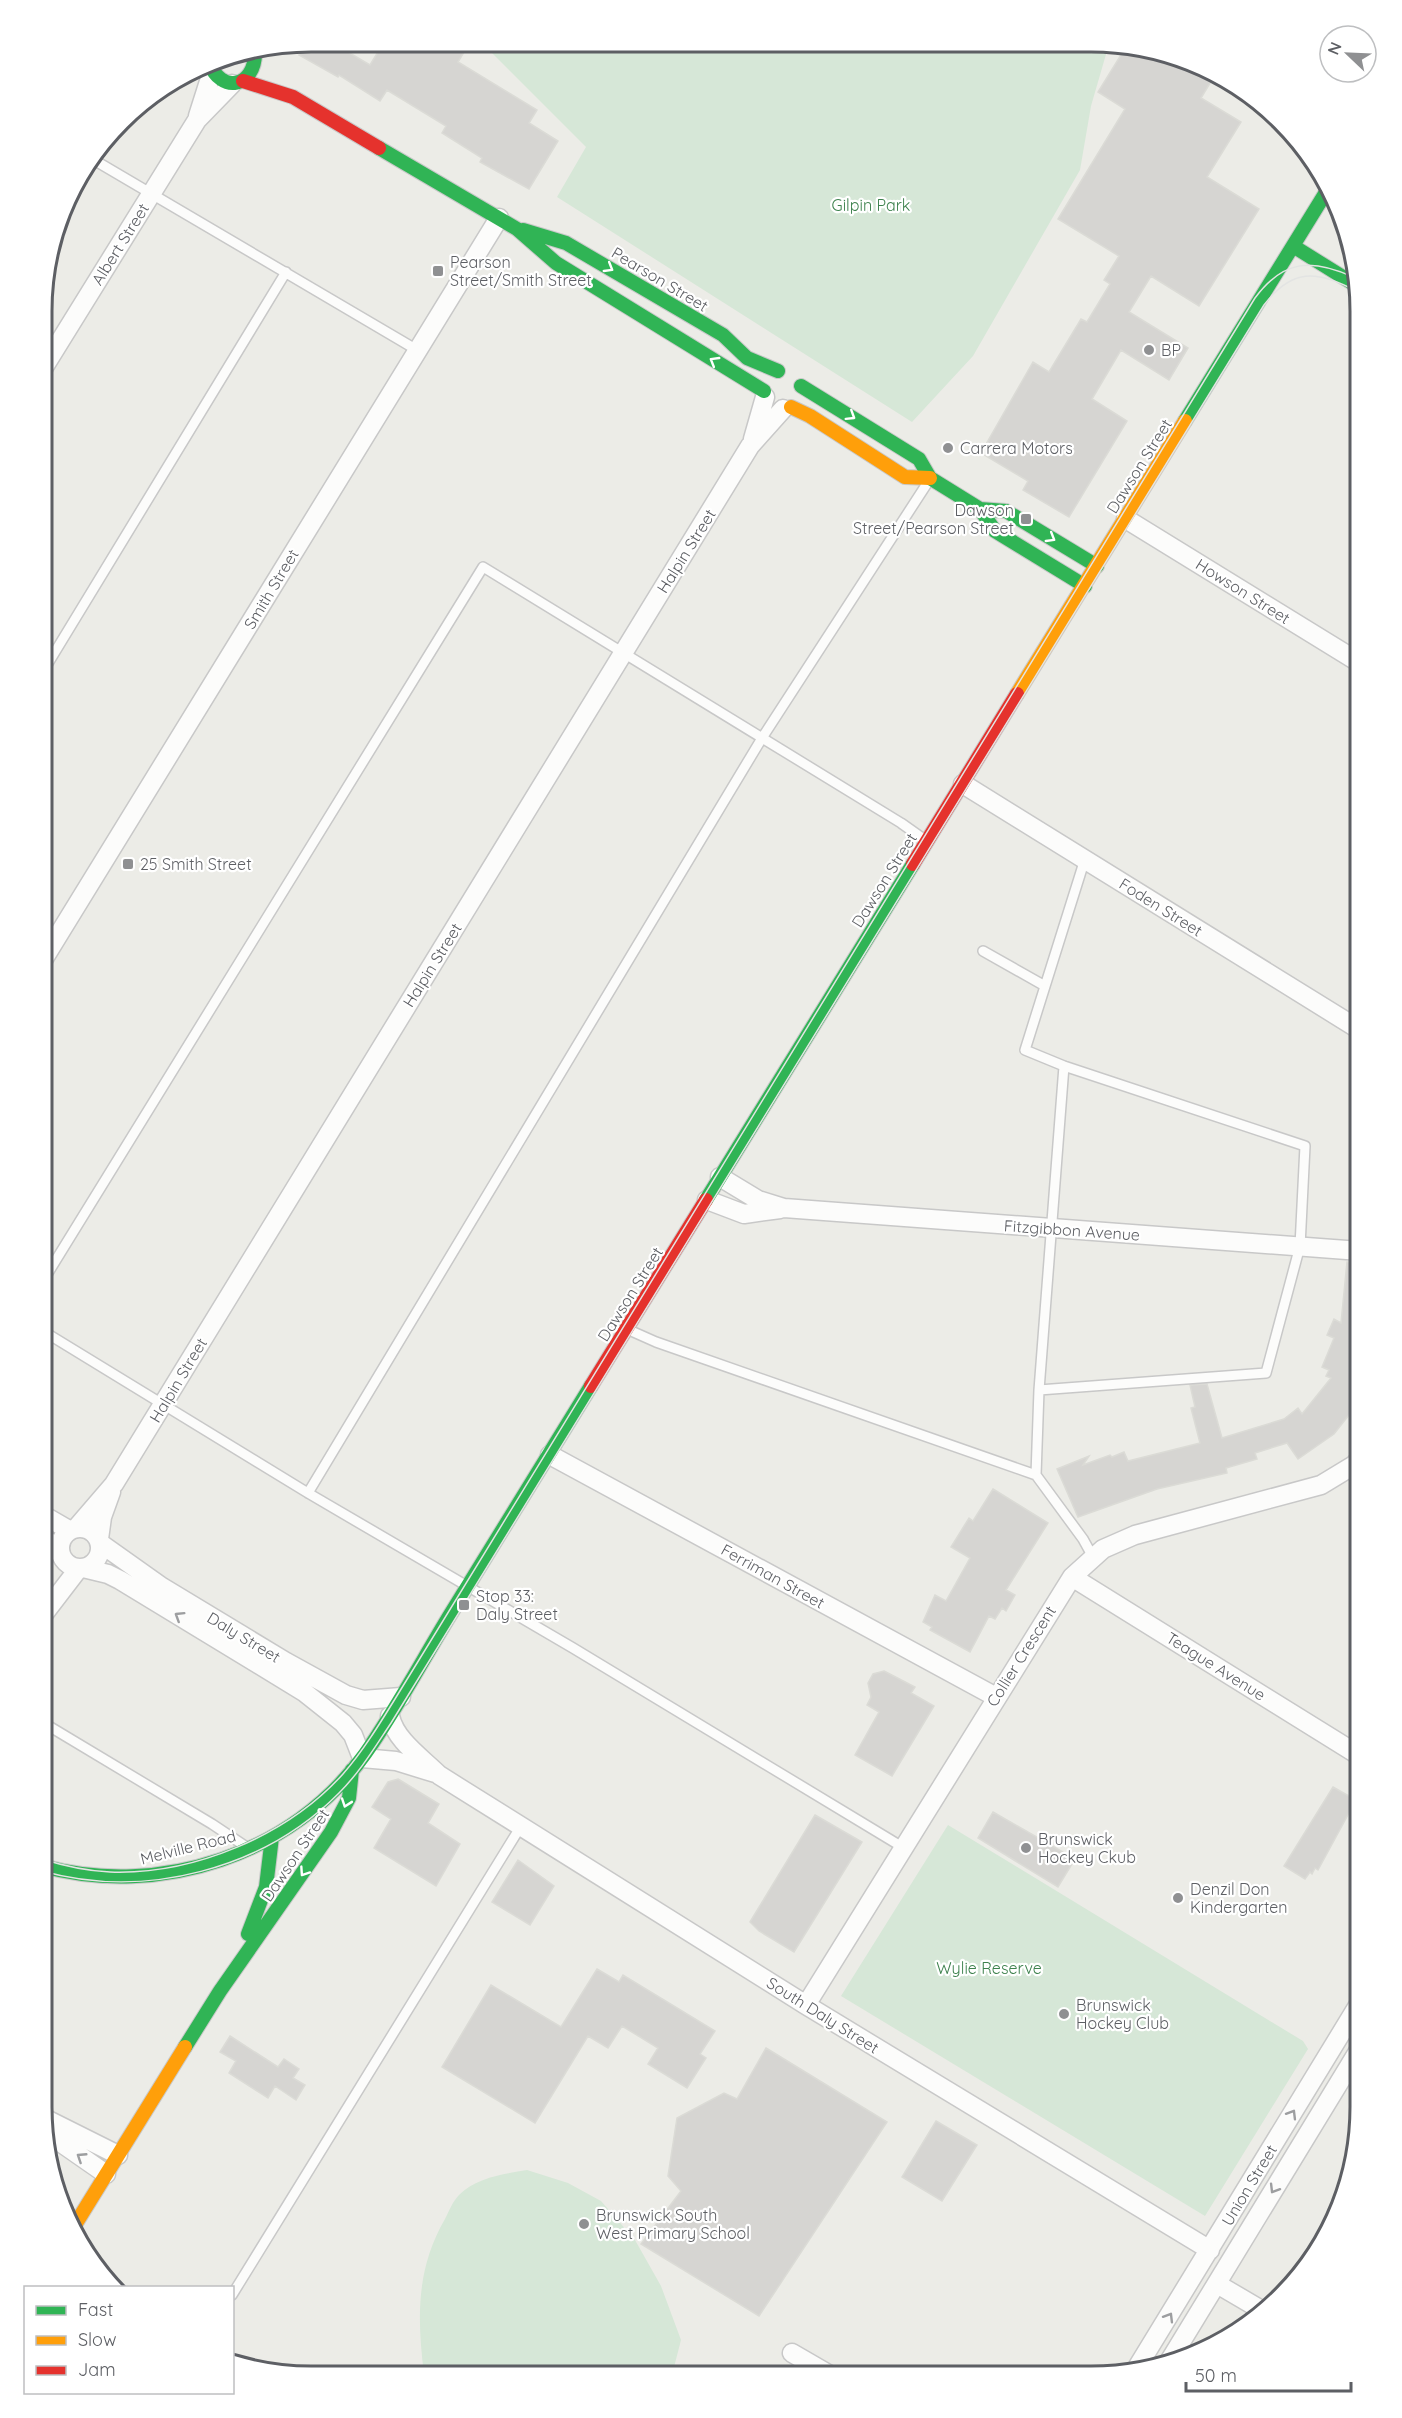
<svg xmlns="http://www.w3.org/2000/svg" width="1402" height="2418" font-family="Quicksand,sans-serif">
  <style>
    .green { fill: #d6e7d7 }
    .building { fill: #d6d5d2; stroke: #dbdbd6; stroke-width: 1.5 }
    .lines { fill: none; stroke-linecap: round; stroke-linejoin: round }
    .lane-casing { stroke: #c8c8c8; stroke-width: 12 }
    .street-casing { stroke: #c8c8c8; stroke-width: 21 }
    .fast-casing { stroke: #c9c9c9; stroke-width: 16 }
    .slow-casing { stroke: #c9c9c9; stroke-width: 16 }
    .jam-casing { stroke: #c9c9c9; stroke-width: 16 }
    .lane { stroke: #fcfcfb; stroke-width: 9 }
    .street { stroke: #fcfcfb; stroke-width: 18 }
    .fast { stroke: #30b455; stroke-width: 14 }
    .slow { stroke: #ff9f0a; stroke-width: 14 }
    .jam { stroke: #e5322d; stroke-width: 14 }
    .tram { stroke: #e3e4e3; stroke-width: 1.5 }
    .oneway { stroke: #fff }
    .oneway2 { stroke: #9d9ea0 }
    .poi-dot { fill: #8f9092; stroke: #fff; stroke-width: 2 }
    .labels { text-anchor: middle; stroke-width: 4.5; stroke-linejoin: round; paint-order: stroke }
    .park-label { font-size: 16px; fill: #3e824e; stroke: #fff }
    .street-label { font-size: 16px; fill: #5d5f64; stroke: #fff }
    .poi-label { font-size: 16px; fill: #5d5f64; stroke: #fff; text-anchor: start }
    .rim { fill: none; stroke: #5d5f64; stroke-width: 3 }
  </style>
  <rect width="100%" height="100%" fill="#ecece7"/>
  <!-- green -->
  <path class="green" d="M481,42L1109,44L1091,106L1080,170L973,356L912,422L557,197L586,147Z
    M948,1825L1303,2041L1308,2049L1205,2216L841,1996Z
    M527,2170L568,2183L601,2201L635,2240L661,2286L681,2340L672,2375L424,2374C417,2318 416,2269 445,2219C449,2211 453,2201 459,2195C477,2177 504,2174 527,2170Z"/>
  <!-- building -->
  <path class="building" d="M312,42H331L370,65L384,42H470L458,62L537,110L529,123L558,141L529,189L480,162L482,158L442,133L446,126L387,90L380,101L339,75L338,77L299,55L306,43Z
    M1127,45L1194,63L1215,75L1201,98L1241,122L1207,177L1259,209L1199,306L1151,276L1129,312L1188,348L1169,380L1121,350L1092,399L1127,421L1069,517L1023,490L1028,481L981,453L1033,362L1049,372L1081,319L1087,322L1110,284L1104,280L1119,256L1058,219L1125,109L1098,92Z
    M1347,1262H1360V1384L1351,1402L1356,1406L1334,1434L1298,1459L1287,1443L1255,1453L1257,1459L1226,1468L1227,1473L1157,1489L1078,1517L1057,1469L1089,1456L1083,1465L1110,1455L1112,1457L1124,1452L1128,1461L1200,1443L1191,1408L1195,1407L1190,1385L1207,1384L1222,1438L1284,1419L1298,1408L1302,1414L1331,1378L1326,1376L1329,1370L1322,1367L1334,1338L1327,1335L1334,1319L1341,1323Z
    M993,1489L1048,1523L1006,1590L1015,1595L1006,1611L1002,1608L995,1619L989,1616L970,1652L930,1630L932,1627L923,1622L935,1595L946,1601L970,1558L951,1547L969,1518L973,1521Z
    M884,1671L915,1687L911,1693L934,1706L892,1776L855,1755L879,1712L867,1705L871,1697L868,1683L873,1674Z
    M398,1779L439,1804L428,1823L460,1844L436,1886L374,1848L391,1819L372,1807L388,1782Z
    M1333,1787L1356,1800L1318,1870L1315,1868L1312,1874L1310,1872L1305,1879L1284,1866Z
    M993,1812L1075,1859L1058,1887L978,1838Z
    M815,1815L862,1842L794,1952L759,1931L750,1922Z
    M518,1860L554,1886L530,1925L492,1902Z
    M597,1969L619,1982L623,1975L715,2031L700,2054L706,2058L687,2088L648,2064L658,2048L622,2026L608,2048L588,2036L535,2123L442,2067L491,1985L561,2027Z
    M230,2036L278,2067L284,2059L299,2069L293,2078L305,2085L296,2100L275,2086L268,2098L229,2073L236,2061L220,2052Z
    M766,2048L887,2122L759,2316L641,2244L681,2191L668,2176L677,2118L724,2093L737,2099Z
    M936,2121L977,2145L942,2201L902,2177Z"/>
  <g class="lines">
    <!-- lane casing -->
    <g class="lane-casing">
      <path id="lane" d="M94,160L417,350
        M44,670L286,272
        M983,951L1045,986
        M1064,1066L1039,1390L1266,1373L1300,1246L1305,1146L1064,1066L1025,1050L1085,859
        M43,1281L483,567L901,823L925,840
        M629,1330L656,1342L1036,1475L1083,1539L1093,1557
        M43,1331L308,1493L573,1648L904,1848
        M1036,1475L1039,1390
        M308,1493L762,738L928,482
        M42,1722L212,1824L245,1846
        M232,2295L521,1826"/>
    </g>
    <!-- street casing -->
    <g class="street-casing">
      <path id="street" d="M198,116L212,72
        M44,367L197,120L232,84
        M753,439L765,397
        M1126,519L1360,663
        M963,784L1360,1030
        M43,960L499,218
        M720,1177L758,1200L784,1208L1360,1251
        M707,1200L744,1214L780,1209
        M550,1455L996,1697
        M43,1515L69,1530
        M77,1527L114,1484L750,446L783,409
        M60 1548a20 20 0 1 1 40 0a20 20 0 1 1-40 0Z
        M43,1537L60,1552
        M99,1539L102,1517L111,1492
        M100,1543L162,1587L286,1662L346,1695L363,1700L401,1697
        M83,1568L108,1574L120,1580L304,1692L343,1723L353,1735L362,1758L396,1761L435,1773
        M1072,1577L1360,1756
        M43,1615L79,1568
        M390,1716C395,1740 422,1758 439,1775L806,2005L1210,2250
        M806,2005L1072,1577L1103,1549L1135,1535L1321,1485L1354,1465L1360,1458
        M44,2118L118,2155
        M47,2133L106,2174
        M1217,2284L1263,2311
        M792,2353L830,2375
        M1170,2360L1359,2050
        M1138,2366L1359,2004"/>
    </g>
    <!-- fast casing -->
    <g class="fast-casing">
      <path id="fast" d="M209,62C221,95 255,87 255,53
        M379,148L517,229L556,263L764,391
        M523,230L566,243L723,335L747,358L778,371
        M1293,246L1354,284
        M801,386L919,459L930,478L980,509L995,531L1085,586
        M1185,421L1328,189
        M980,509L1006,511L1097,566
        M706,1200L913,864
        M42,1866C160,1898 293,1855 365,1754C396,1710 422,1661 450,1615C497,1539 544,1463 591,1386
        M248,1934L266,1887L272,1837
        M185,2047L220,1991L331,1832L349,1798L352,1770"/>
    </g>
    <!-- slow casing -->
    <g class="slow-casing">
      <path id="slow" d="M791,407L810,416L905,477L930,478
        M1017,694L1185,421
        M73,2228L185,2047"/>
    </g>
    <!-- jam casing -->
    <g class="jam-casing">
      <path id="jam" d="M243,81L293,97L379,148
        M913,864L1017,694
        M591,1386L706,1200"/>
    </g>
    <!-- lane -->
    <use href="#lane" class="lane"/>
    <!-- street -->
    <use href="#street" class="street"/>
    <!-- fast -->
    <use href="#fast" class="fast"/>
    <!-- slow -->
    <use href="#slow" class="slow"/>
    <!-- jam -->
    <use href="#jam" class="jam"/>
    <!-- tram -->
    <path class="tram" d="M42,1859C64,1866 87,1871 110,1872C193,1875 287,1836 343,1774C363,1751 379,1725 395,1699L1255,298C1283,260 1311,258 1353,277
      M42,1871C145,1900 264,1869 339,1793C360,1772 375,1747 391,1723L1264,305C1292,268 1317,270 1356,291"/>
  </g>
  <!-- one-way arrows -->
  <defs><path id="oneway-chevron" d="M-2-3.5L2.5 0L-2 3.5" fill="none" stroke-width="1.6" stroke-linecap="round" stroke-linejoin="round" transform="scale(1.5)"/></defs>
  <g class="oneway">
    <use href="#oneway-chevron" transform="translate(609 268) rotate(31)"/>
    <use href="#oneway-chevron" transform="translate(714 361) rotate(-149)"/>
    <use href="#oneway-chevron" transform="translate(851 416) rotate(32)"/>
    <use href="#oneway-chevron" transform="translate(1051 538) rotate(31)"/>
    <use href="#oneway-chevron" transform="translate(346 1803) rotate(109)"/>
    <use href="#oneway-chevron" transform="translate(304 1872) rotate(124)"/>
  </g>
  <g class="oneway2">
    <use href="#oneway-chevron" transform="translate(179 1616) rotate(-148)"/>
    <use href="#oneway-chevron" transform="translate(1292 2114) rotate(-59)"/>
    <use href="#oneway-chevron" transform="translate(81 2157) rotate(-147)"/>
    <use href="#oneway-chevron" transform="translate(1274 2189) rotate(121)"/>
    <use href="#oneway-chevron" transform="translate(1169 2317) rotate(-59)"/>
  </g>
  <!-- markers -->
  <g class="poi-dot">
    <rect x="432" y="265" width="12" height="12" rx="3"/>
    <circle cx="1149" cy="350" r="6"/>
    <circle cx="948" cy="448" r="6"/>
    <rect x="1020" y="513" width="12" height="12" rx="3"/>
    <rect x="122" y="858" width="12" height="12" rx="3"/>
    <rect x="458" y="1599" width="12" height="12" rx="3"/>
    <circle cx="1026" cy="1848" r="6"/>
    <circle cx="1178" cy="1898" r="6"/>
    <circle cx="1064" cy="2014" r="6"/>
    <circle cx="584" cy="2224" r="6"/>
  </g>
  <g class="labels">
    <!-- park labels -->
    <g class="park-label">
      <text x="871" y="211">Gilpin Park</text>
      <text x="989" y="1974">Wylie Reserve</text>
    </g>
    <!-- street labels -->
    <g class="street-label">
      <text transform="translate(120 244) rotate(-58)" y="6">Albert Street</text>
      <text transform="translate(660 279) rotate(31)" y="6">Pearson Street</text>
      <text transform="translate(1139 466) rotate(-58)" y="6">Dawson Street</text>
      <text transform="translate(686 551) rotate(-58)" y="6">Halpin Street</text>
      <text transform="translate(271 589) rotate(-59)" y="6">Smith Street</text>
      <text transform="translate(1243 591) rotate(32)" y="6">Howson Street</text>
      <text transform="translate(884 880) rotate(-58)" y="6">Dawson Street</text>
      <text transform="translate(1161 907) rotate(32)" y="6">Foden Street</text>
      <text transform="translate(432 965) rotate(-58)" y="6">Halpin Street</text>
      <text transform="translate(1072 1230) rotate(4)" y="6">Fitzgibbon Avenue</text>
      <text transform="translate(630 1294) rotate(-58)" y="6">Dawson Street</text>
      <text transform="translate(178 1380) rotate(-59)" y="6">Halpin Street</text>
      <text transform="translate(773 1576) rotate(29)" y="6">Ferriman Street</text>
      <text transform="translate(244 1637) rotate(31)" y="6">Daly Street</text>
      <text transform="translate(1021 1656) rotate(-58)" y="6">Collier Crescent</text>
      <text transform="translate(1216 1666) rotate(32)" y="6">Teague Avenue</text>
      <text transform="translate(188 1847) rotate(-14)" y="6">Melville Road</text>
      <text transform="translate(295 1855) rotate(-56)" y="6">Dawson Street</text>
      <text transform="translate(823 2015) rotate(32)" y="6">South Daly Street</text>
      <text transform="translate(1249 2185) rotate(-59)" y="6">Union Street</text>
    </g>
    <!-- poi labels -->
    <g class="poi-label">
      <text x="450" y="268">Pearson<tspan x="450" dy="18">Street/Smith Street</tspan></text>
      <text x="1161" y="356">BP</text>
      <text x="960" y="454">Carrera Motors</text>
      <text x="1014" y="516" text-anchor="end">Dawson<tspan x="1014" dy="18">Street/Pearson Street</tspan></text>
      <text x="140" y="870">25 Smith Street</text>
      <text x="476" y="1602">Stop 33:<tspan x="476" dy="18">Daly Street</tspan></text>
      <text x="1038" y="1845">Brunswick<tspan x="1038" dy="18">Hockey Ckub</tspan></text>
      <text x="1190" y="1895">Denzil Don<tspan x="1190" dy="18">Kindergarten</tspan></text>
      <text x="1076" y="2011">Brunswick<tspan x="1076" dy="18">Hockey Club</tspan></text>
      <text x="596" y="2221">Brunswick South<tspan x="596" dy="18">West Primary School</tspan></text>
    </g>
  </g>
  <!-- crop -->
  <path d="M0 0H1402V2418H0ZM311 52H1091A259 259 0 0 1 1350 311V2107A259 259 0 0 1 1091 2366H311A259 259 0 0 1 52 2107V311A259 259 0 0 1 311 52Z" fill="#fff" fill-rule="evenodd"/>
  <path class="rim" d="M311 52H1091A259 259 0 0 1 1350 311V2107A259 259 0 0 1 1091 2366H311A259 259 0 0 1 52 2107V311A259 259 0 0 1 311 52Z"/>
  <!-- legend -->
  <rect x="24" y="2286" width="210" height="108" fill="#ffffff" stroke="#bebfc1" stroke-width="1.5"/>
  <rect x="36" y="2306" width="30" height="9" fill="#30b455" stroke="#bebfc1" stroke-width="1.5"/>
  <text x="78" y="2316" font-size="18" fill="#5d5f64">Fast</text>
  <rect x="36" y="2336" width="30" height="9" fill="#ff9f0a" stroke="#bebfc1" stroke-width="1.5"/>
  <text x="78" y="2346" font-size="18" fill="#5d5f64">Slow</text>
  <rect x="36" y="2366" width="30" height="9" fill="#e5322d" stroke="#bebfc1" stroke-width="1.5"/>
  <text x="78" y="2376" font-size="18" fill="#5d5f64">Jam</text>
  <!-- north arrow -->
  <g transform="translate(1348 54) rotate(293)"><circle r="28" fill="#ffffff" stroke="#bebfc1" stroke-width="1.5"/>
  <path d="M0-4.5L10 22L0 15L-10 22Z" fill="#8f9092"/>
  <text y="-9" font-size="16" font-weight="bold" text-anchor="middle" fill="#5d5f64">N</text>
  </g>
  <!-- scale -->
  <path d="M1186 2382v9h165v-9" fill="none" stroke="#5d5f64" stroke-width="3"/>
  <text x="1195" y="2382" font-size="18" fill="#5d5f64" stroke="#ffffff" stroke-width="4.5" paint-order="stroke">50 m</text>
</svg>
